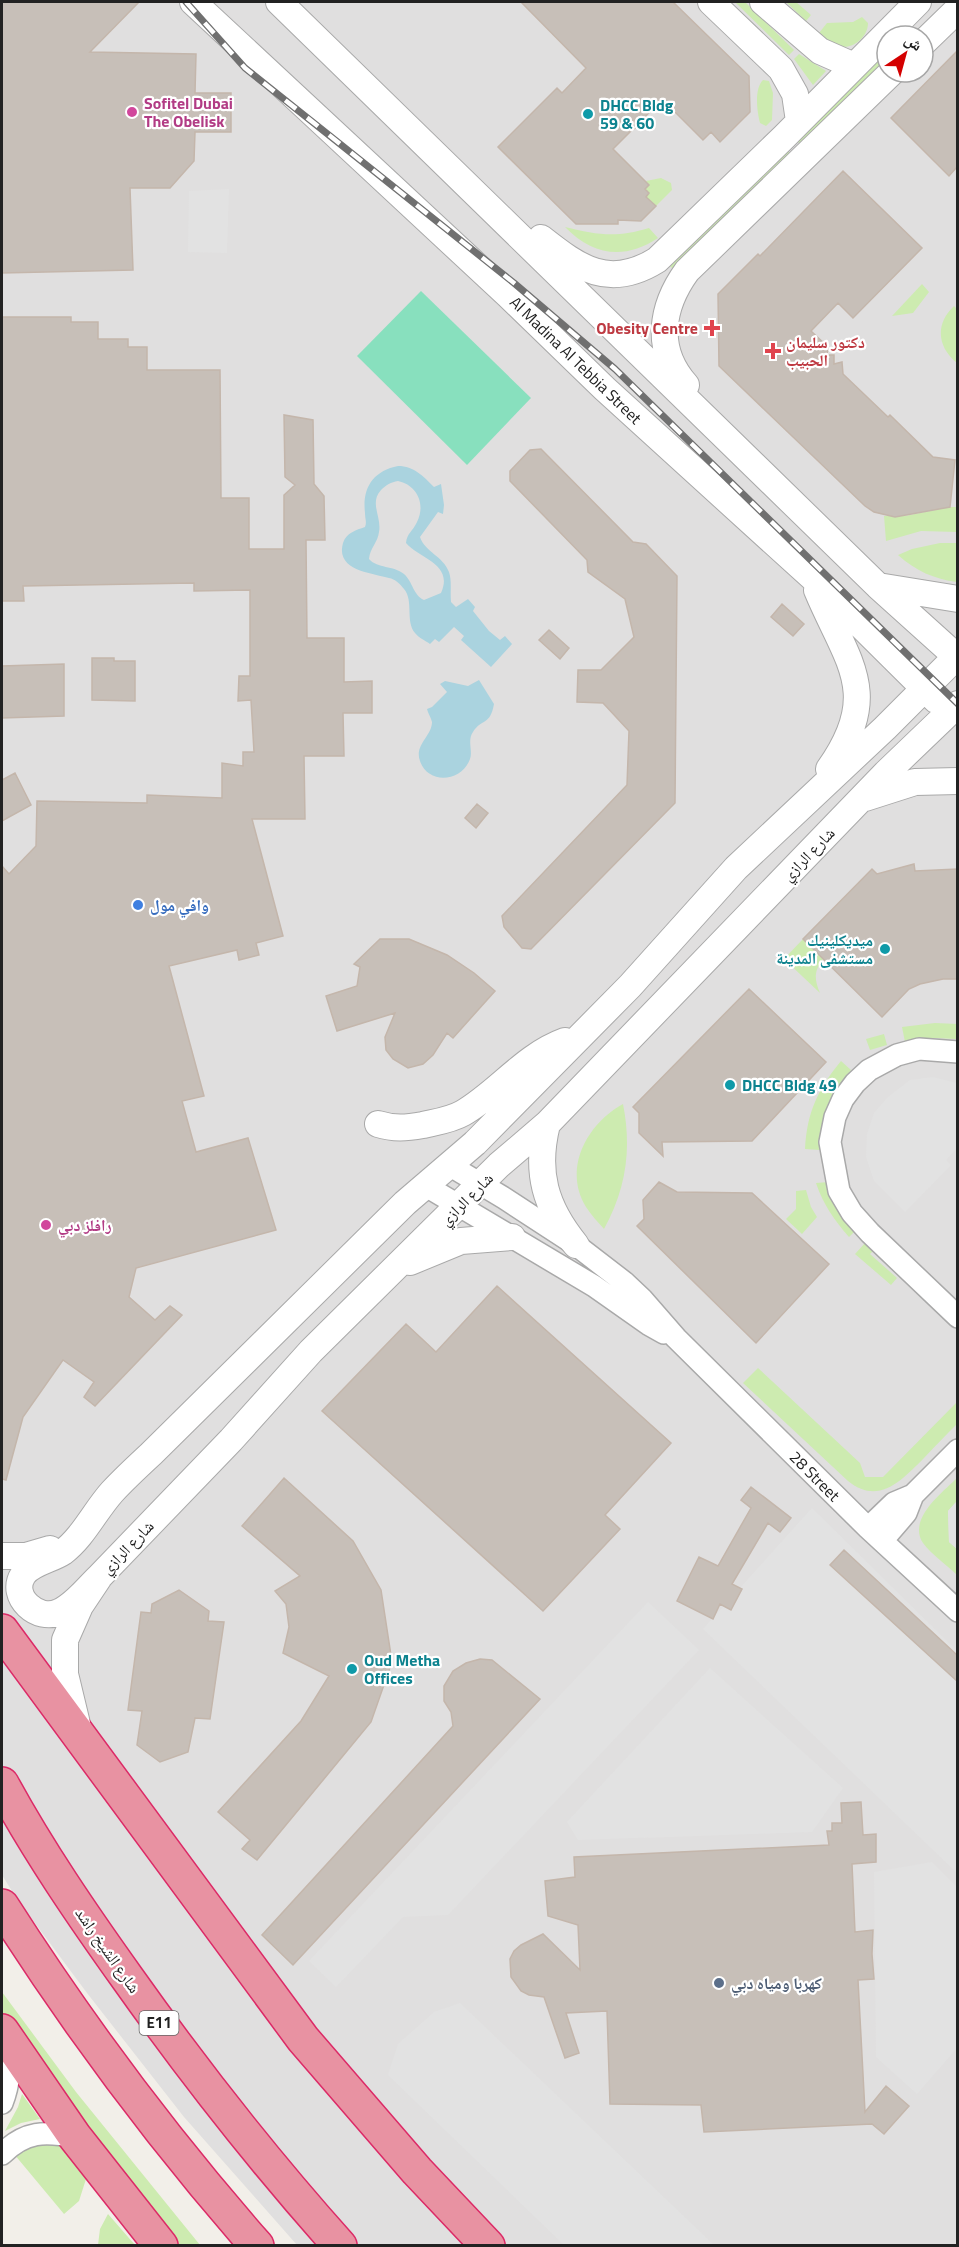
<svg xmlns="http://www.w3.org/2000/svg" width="959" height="2247" font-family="'Titillium Web','Noto Naskh Arabic',sans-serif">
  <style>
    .residential { fill: #e0dfdf; fill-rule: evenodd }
    .grass { fill: #cdebb0 }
    .pitch { fill: #88e0be }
    .parking { fill: #e2e2e2 }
    .water { fill: #aad3df; fill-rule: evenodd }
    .building { fill: #c7bfb8; stroke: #c4b6ab; stroke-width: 1.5 }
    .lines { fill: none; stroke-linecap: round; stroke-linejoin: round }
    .minor-casing { stroke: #a9a9a9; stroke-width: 24 }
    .tertiary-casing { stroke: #a9a9a9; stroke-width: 28 }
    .motorway-casing { stroke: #dc2a67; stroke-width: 36 }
    .minor { stroke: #fff; stroke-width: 21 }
    .tertiary { stroke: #fff; stroke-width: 26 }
    .motorway { stroke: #e892a2; stroke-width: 33 }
    .rail-casing { stroke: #707070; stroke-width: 7 }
    .rail { stroke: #fff; stroke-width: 4.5; stroke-dasharray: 14; stroke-linecap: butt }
    .hotel-dot { fill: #d1479c; stroke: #fff; stroke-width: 2 }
    .culture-dot { fill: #0f9aa8; stroke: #fff; stroke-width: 2 }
    .health-dot { fill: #e0444e; stroke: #fff; stroke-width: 2 }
    .shop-dot { fill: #3f7fe0; stroke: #fff; stroke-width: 2 }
    .service-dot { fill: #5c6f8a; stroke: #fff; stroke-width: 2 }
    .labels { text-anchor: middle; stroke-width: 4.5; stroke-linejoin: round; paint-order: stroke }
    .shield { fill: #fff; stroke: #646464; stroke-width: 1.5 }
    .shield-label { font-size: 15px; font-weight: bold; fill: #222 }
    .hotel-label { font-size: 16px; font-weight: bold; fill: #b23c85; stroke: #fff; text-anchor: start }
    .culture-label { font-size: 16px; font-weight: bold; fill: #0d838f; stroke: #fff; text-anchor: start }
    .health-label { font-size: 16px; font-weight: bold; fill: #be3a42; stroke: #fff; text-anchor: end }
    .street-label { font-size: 16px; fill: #222; stroke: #fff }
    .shop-label { font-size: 16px; font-weight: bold; fill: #366cbe; stroke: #fff; text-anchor: start }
    .service-label { font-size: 16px; font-weight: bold; fill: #4e5e75; stroke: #fff; text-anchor: start }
  </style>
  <rect width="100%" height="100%" fill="#f2efe9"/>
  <!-- residential -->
  <path class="residential" d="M2,2H957V2245H297L184,2117L87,1993L17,1899L2,1875ZM887,36H923V72H887Z"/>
  <!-- grass -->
  <path class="grass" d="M737,2H745L794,50L789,55L736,3Z
    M786,2H796L811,15L806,21Z
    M862,17L868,23C868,35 857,47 843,47C835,47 824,41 815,38L827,23L853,22Z
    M887,49V59L802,146L797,141Z
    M799,54L826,71L813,85L794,59Z
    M763,80L769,81L773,93L772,120L766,126L760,123C757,111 754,89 763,80Z
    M786,149L792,155L675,271L669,265Z
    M661,178L671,183L672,190L656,206L646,197L649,193L645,189L649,185L646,181Z
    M565,227C597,235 617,238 649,228L658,238C625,260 593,256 565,227Z
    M922,284L929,292L913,313L892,316Z
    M954,306L957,309V363C937,347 935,324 954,306Z
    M950,507H957V532L921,531L886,541L884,516H905Z
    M940,543H957V582C934,579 916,571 898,555L912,549Z
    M803,939L823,959C814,971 814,979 820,993L784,959Z
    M935,1023L958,1024L956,1039L934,1038L905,1042L902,1027Z
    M884,1034L887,1045L870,1050L866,1039Z
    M841,1061L851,1070C832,1095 820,1118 820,1150L805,1149C807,1112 818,1089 841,1061Z
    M623,1104C632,1149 626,1189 604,1229C598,1222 591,1215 586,1207C562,1168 588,1123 623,1104Z
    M829,1182L858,1228L849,1237C834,1220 823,1204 816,1183Z
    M806,1190L811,1207L817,1217L802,1234L786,1219L796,1209V1191Z
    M865,1243L873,1251L870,1254L897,1278L891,1285L855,1254Z
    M758,1368L860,1463L865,1477H883L957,1402V1424C946,1435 935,1446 924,1458C902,1480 879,1506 848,1481L743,1383Z
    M957,1478V1501L948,1511L949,1542L957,1549V1575C947,1565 932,1555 923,1543C907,1519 943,1492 957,1478Z
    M2,1992L76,2092L200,2245H178L95,2144L2,2023Z
    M22,2094L40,2119L21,2123L5,2131L18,2107Z
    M52,2142L60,2146L86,2179L79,2201L64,2214L14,2154L21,2148Z
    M108,2214L135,2245H98L100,2229Z"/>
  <!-- pitch -->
  <path class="pitch" d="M421,291L531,398L467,465L357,356Z"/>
  <!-- parking -->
  <path class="parking" d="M229,189L227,253L188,252L189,191Z
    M933,1077L957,1083V1148L946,1160L951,1165L905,1212L874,1181L866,1157L867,1134L874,1113L888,1097L910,1080Z
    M957,1501V1549L949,1542L948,1511Z
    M812,1508L957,1651V1873L703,1629Z
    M648,1602L699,1650L448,1915L403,1917L336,1987L309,1961Z
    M710,1668L843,1788L812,1832L578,1840L567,1822Z
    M932,1862L957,1887V2048L917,2094L876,2057L874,1872Z
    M460,2003L714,2245H564L388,2075L398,2044L434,2012Z"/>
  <!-- water -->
  <path class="water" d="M398,466C414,466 423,476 434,487L441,484L444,505L443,514L438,512L420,537C425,552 443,556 449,572C452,581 450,592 451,602L456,607L468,599L475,607L473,611L489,631L500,640L505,636L512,644L491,667L461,640L464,636L454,627L439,642L435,639L430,644C426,641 419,638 415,633C405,621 414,601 404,589C400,584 395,579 389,578C373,573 335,571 343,543C346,533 356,530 365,527C367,522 365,519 365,513C362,488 373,471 398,466ZM398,481C417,485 426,504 417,522C413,531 407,533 406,543C420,559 454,564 441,593L424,600C413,595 413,582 404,574C393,565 378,569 369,559C370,548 378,542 379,532C382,517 369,503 381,490C386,485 391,482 398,481Z
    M479,680L494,704C490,726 482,718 473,732C467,740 473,751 470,759C462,782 428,785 420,761C414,745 432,736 432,722C431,718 428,713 427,709L432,707L447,692L440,684L445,681L468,686Z"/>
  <!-- building -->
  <path class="building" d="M2,2H139L90,52L196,54L195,93H231V132H195L194,161L170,188H130L133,270L2,273Z
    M521,2H673L749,76L750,112L720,142L711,132L703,140L662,99L642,120L639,127L633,129L613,149L649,185L645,189L649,193L646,197L656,206L641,221L618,220V224H576L498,147L557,88L562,93L586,68Z
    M957,51V167L949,176L891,118Z
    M843,171L922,248L853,318L838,303L811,331L828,347L827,355H834V364L842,362L843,374L888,417L890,415L933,457L955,460L950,507L895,517L874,512L865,506L719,366L718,294L758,254L760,256Z
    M2,317H71V322H98V339H128V347H147V370H220L221,498H249V549H284V495L295,485L285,477L284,415L313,420L314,484L324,496L325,540H306L307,638H344V682L372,681V713H343L344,756H304L305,819H252L283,936L256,943L259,955L239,960L237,950L169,966L204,1096L182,1101L196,1152L248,1138L276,1230L136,1268L129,1297L155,1320L170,1306L182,1315L95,1406L84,1397L94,1382L63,1360L23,1417L6,1480L2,1479V866L9,874L36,846L37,801L147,803V795L222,798V763L243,766V752H254L251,700L238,701L239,676H250V590L194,591V583L23,586L24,601H2Z
    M541,449L633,542L646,544L677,576L675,803L531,949L522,948L504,927L502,916L627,785L629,731L603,703L577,702L578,670H601L634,637L625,599L588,572L587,560L510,481V471L530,450Z
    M782,604L804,624L793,636L771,617Z
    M549,630L569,648L560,659L539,640Z
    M92,658H114V661H135V701L92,700Z
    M64,664V716L2,718V666Z
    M15,773L31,805L2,821V780Z
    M477,804L488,813L476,828L465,818Z
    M914,864L915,871L957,869V979H943L920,984L909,989L882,1017L803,939L872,869L877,874Z
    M380,939H409L447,955L474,973L495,991L453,1038L447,1033L433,1055L423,1064L408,1068L393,1059L386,1050L385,1037L395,1013L337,1031L326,996L357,986L360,967L354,964Z
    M749,989L826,1062L752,1141L662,1142L663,1156L639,1133V1113L633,1107Z
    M659,1182L677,1192L752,1193L829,1264L756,1343L637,1226L644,1219L643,1200Z
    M497,1286L671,1443L605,1515L620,1529L543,1611L322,1411L406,1324L436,1352Z
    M284,1478L353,1541L381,1590L392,1662L371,1722L257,1860L242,1849L250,1840L218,1812L301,1721L329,1676L283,1653L289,1627L286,1604L275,1591L300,1576L242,1526Z
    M751,1487L791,1518L780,1532L768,1523L732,1584L742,1589L731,1610L720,1604L713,1619L677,1601L699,1557L718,1566L751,1508L741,1500Z
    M844,1550L957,1655V1681L830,1565Z
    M179,1590L209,1611L208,1621L224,1622L210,1719L195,1718L188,1752L160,1762L137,1745L142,1711L128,1710L141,1612L151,1613L152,1604Z
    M480,1659L492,1660L540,1699L293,1965L262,1935L453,1726L451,1712L444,1701V1686L453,1671L466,1663Z
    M861,1802L863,1835L876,1834V1862L852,1864L855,1932L873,1930L872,1954L874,1979L858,1980L865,2112L886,2086L909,2106L884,2134L872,2124L704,2132L701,2105L610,2104L607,2011L566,2013L579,2053L565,2058L544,1997L529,1995L521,1991L511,1977L510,1959L514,1951L521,1945L543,1934L580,1970L578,1925L548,1916L545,1881L575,1877L574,1857L829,1845L827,1831H832V1823H842L841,1803Z"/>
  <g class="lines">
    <!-- minor casing -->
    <g class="minor-casing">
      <path id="minor" d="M958,1052L919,1049L897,1055L869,1070L855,1083L843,1099L835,1117L830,1142L839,1191L852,1213L870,1233L958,1317
        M449,1165L504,1198L576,1245L624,1282L642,1299L676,1338L868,1528L958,1611
        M426,1186L594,1286L648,1324L664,1333
        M868,1528L894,1503L913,1495
        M882,1541L906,1513L913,1495L958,1450
        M2,2103C10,2083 10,2065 9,2045
        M2,2154C25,2131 45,2131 75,2137"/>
    </g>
    <!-- tertiary casing -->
    <g class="tertiary-casing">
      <path id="tertiary" d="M193,2L508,295L605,389L813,578L936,700
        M279,2L878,586L958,658
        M711,2L781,69L795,94L799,121
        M763,2L820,51L854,66
        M923,43L958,9
        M541,238C579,268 609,290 657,260L784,137L918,2
        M686,385C654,349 661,307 687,271L892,72
        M878,586L958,599
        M817,590C847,662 883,693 829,769
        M865,798L915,782L958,781
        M378,1124C394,1129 406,1128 423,1125C436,1122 451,1120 463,1113C499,1092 524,1056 565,1041
        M547,1124C535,1172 545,1207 576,1245
        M410,1262L461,1241L512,1237
        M2,1556H26L50,1549
        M100,1576C88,1587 75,1605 59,1612C38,1622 9,1597 23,1575C31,1563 51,1560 63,1552C83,1537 95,1511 112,1492C124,1479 138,1466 151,1454L405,1203L475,1143L630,986L736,868L885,728L958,655
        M78,1728L65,1674V1640L80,1606L100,1576L231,1440L311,1351L499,1165L547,1124L886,773L958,704"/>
    </g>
    <!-- motorway casing -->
    <g class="motorway-casing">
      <path id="motorway" d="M2,1631L303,2039L417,2171L488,2246
        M2,1784C39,1852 83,1916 128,1979C194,2072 264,2161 340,2246
        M2,1906C78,2025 163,2139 257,2246
        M2,2031L75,2137L161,2246"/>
    </g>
    <!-- minor -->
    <use href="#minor" class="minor"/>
    <!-- tertiary -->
    <use href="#tertiary" class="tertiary"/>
    <!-- motorway -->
    <use href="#motorway" class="motorway"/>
    <!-- rail casing -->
    <g class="rail-casing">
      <path id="rail" d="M186,2L245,68L514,283L615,369L958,704"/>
    </g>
    <!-- rail -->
    <use href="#rail" class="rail"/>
  </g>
  <!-- markers -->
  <g class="hotel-dot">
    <circle cx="132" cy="112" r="6"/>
    <circle cx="46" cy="1225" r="6"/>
  </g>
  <g class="culture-dot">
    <circle cx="588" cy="114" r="6"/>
    <circle cx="885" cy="949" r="6"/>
    <circle cx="730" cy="1085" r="6"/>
    <circle cx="352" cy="1669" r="6"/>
  </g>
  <g class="health-dot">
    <path d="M709 319h6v6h6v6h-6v6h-6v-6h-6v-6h6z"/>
    <path d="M770 342h6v6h6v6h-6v6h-6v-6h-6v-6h6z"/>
  </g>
  <circle class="shop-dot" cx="138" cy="905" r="6"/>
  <circle class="service-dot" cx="719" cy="1983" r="6"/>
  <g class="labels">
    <!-- shield labels -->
    <rect class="shield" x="139.5" y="2011" width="39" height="24" rx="4.5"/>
    <g class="shield-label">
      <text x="159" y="2028">E11</text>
    </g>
    <!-- hotel labels -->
    <g class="hotel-label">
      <text x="144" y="109">Sofitel Dubai<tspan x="144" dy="18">The Obelisk</tspan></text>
      <text x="58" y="1231">رافلز دبي</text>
    </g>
    <!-- culture labels -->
    <g class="culture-label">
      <text x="600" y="111">DHCC Bldg<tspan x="600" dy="18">59 &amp; 60</tspan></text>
      <text x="873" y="946" text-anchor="end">ميديكلينيك<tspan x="873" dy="18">مستشفى المدينة</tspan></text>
      <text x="742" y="1091">DHCC Bldg 49</text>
      <text x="364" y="1666">Oud Metha<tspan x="364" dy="18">Offices</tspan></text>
    </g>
    <!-- health labels -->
    <g class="health-label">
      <text x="698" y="334">Obesity Centre</text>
      <text x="786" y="348" text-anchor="start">دكتور سليمان<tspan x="786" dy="18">الحبيب</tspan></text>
    </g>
    <!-- street labels -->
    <g class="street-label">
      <text transform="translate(576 360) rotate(44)" y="6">Al Madina Al Tebbia Street</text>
      <text transform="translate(808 854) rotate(-46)" y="6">شارع الرازي</text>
      <text transform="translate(466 1199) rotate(-45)" y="6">شارع الرازي</text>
      <text transform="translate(815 1476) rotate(45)" y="6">28 Street</text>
      <text transform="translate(127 1547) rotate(-46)" y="6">شارع الرازي</text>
      <text transform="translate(108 1950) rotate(55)" y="6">شارع الشيخ راشد</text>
    </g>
    <!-- shop labels -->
    <g class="shop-label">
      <text x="150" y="911">وافي مول</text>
    </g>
    <!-- service labels -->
    <g class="service-label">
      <text x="731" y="1989">كهربا ومياه دبي</text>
    </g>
  </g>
  <!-- border -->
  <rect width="959" height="2247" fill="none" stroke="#222222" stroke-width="6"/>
  <!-- north arrow -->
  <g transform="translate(905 54) rotate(36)"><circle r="28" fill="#ffffff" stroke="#a7a7a7" stroke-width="1.5"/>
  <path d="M0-4.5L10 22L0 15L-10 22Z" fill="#d40000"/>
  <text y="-9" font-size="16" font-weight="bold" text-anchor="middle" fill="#222222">ش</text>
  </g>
</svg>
